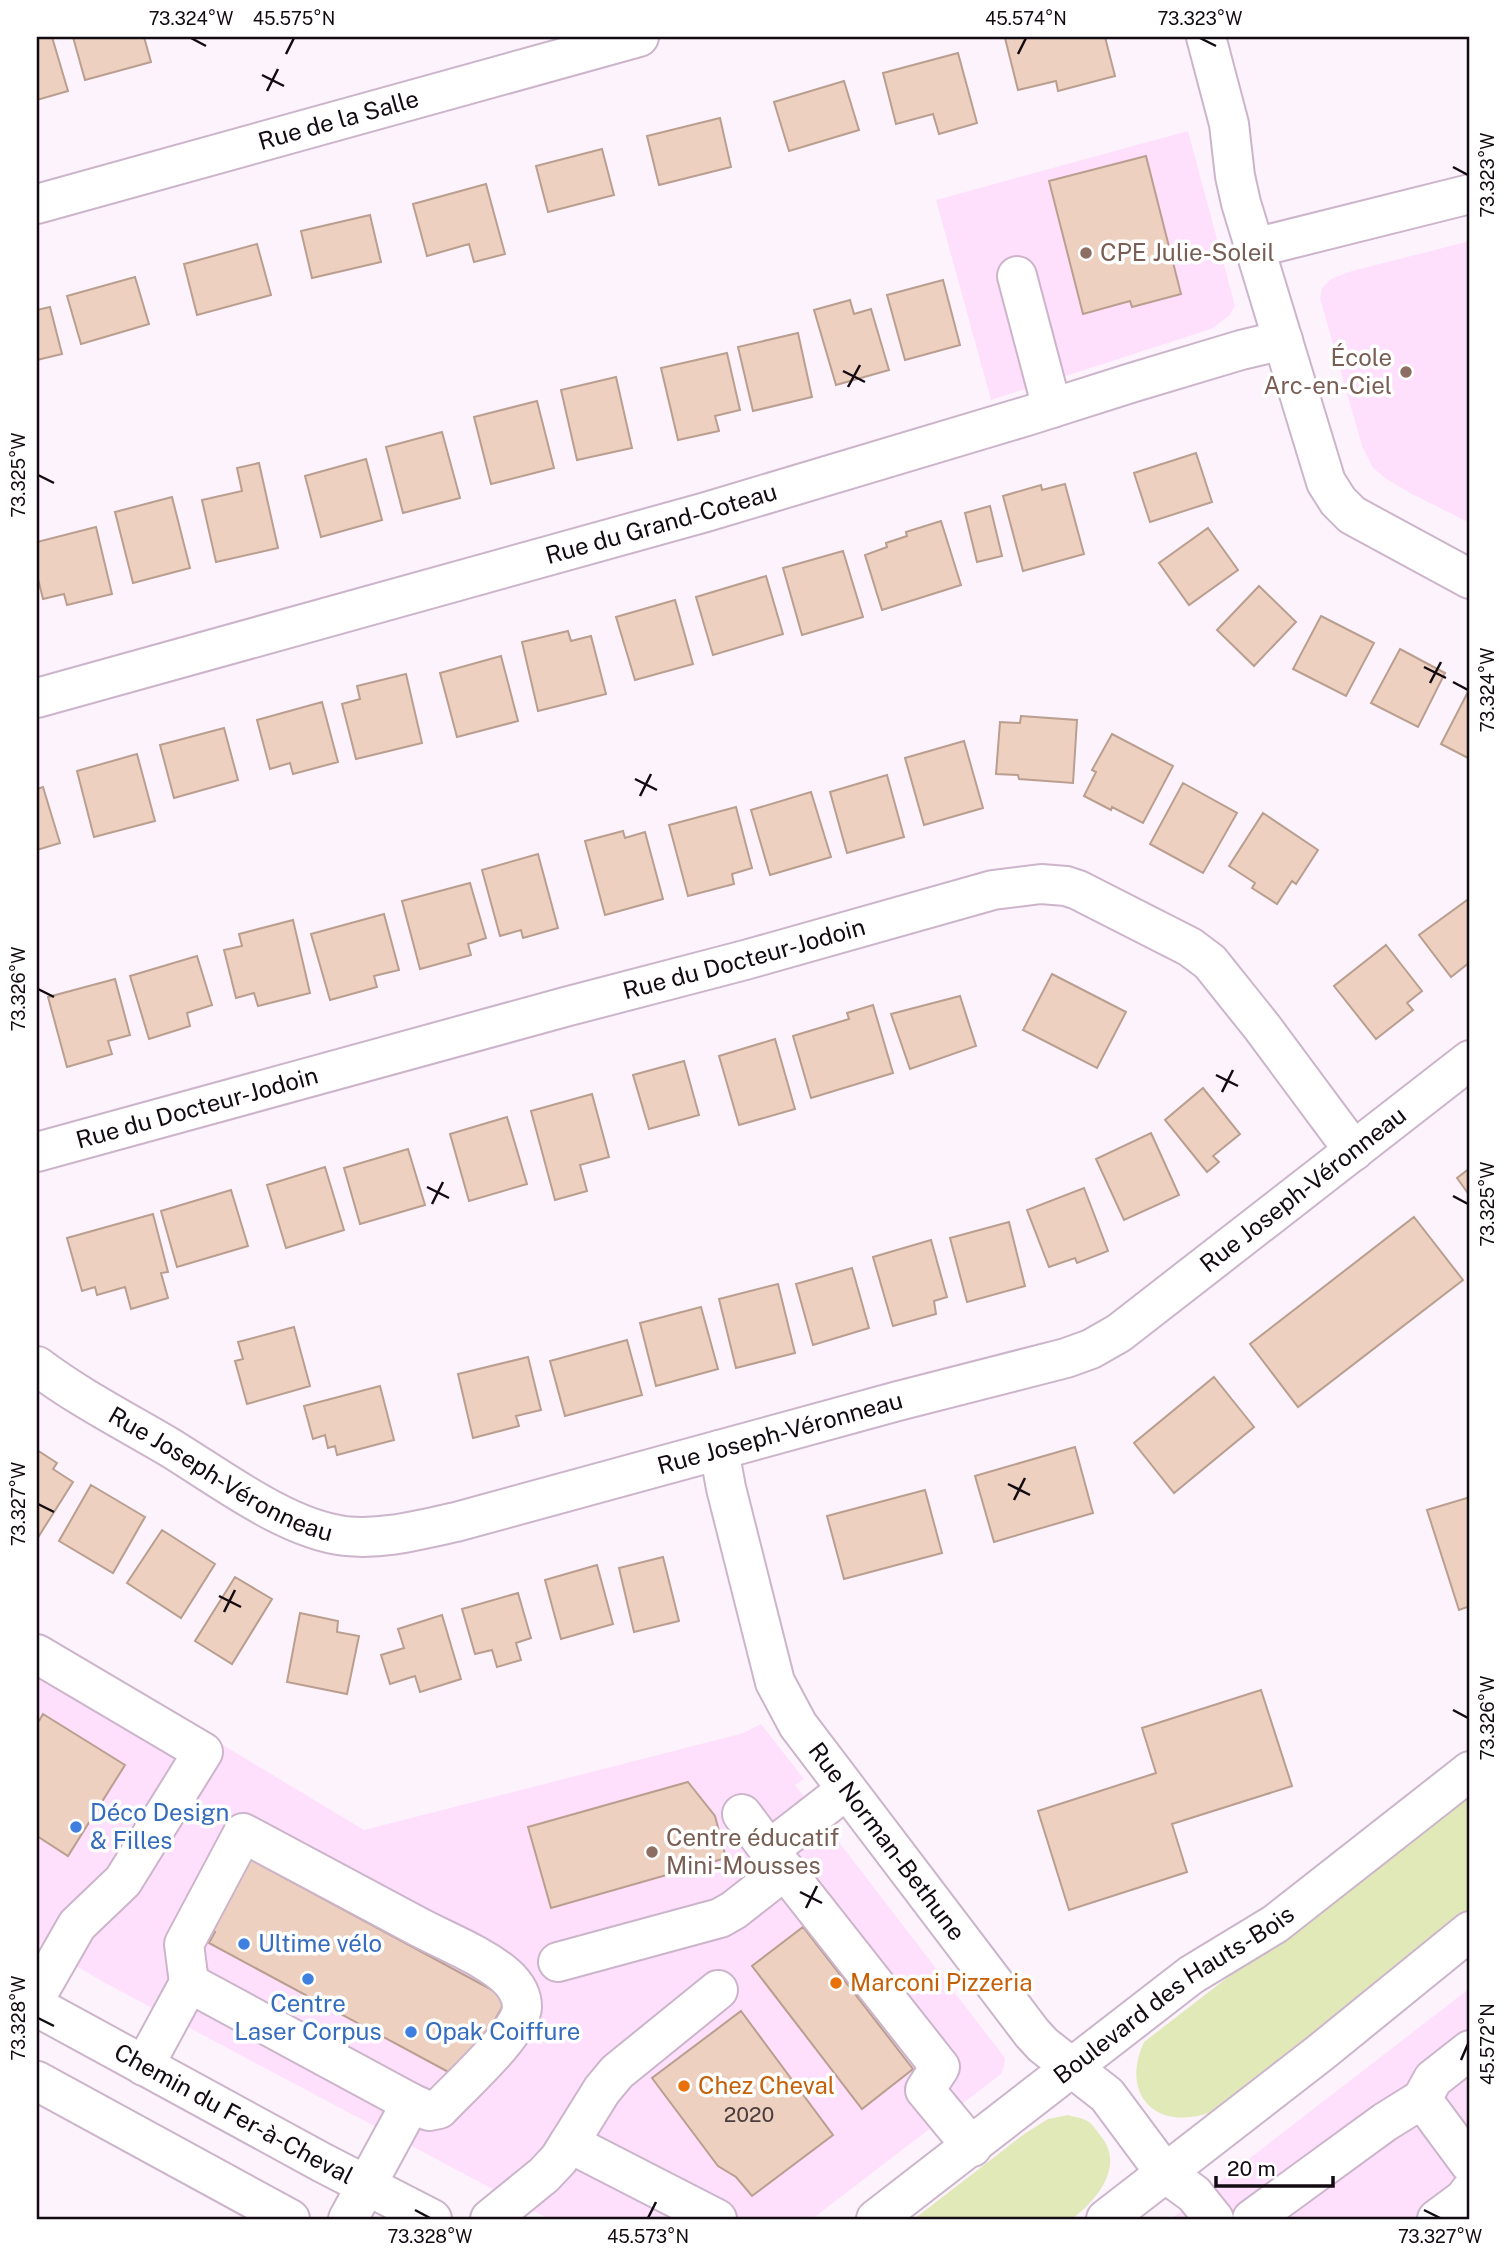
<svg xmlns="http://www.w3.org/2000/svg" width="1507" height="2256" font-family="'Public Sans',sans-serif">
  <style>
    .built { fill: #fee0fc }
    .green { fill: #e1e9b9 }
    .building { fill: #edd0bf; stroke: #ba9e8f; stroke-width: 2 }
    .lines { fill: none; stroke-linecap: round; stroke-linejoin: round }
    .minor-casing { stroke: #ccb5cb; stroke-width: 42 }
    .minor { stroke: #fff; stroke-width: 38 }
    .ticks { fill: none; stroke: #130b12; stroke-width: 2.5 }
    .education-dot { fill: #8d6e63; stroke: #fff; stroke-width: 2.5 }
    .shop-dot { fill: #3f7fe0; stroke: #fff; stroke-width: 2.5 }
    .food-dot { fill: #e8710a; stroke: #fff; stroke-width: 2.5 }
    .labels { text-anchor: middle; stroke-width: 7; stroke-linejoin: round; paint-order: stroke }
    .number-label { font-size: 21px; fill: #4a3c3d }
    .street-label { font-size: 24px; fill: #130b12; stroke: #fff }
    .education-label { font-size: 24px; fill: #785e54; stroke: #fff; text-anchor: start }
    .shop-label { font-size: 24px; fill: #366cbe; stroke: #fff; text-anchor: start }
    .food-label { font-size: 24px; fill: #c56008; stroke: #fff; text-anchor: start }
    .neatline { fill: none; stroke: #130b12; stroke-width: 2.5 }
    .ticks-label { font-size: 18px; text-anchor: middle; fill: #130b12 }
  </style>
  <rect width="100%" height="100%" fill="#fdf3fc"/>
  <!-- built -->
  <path class="built" d="M1188,131L1235,306L1229,316L1211,329L991,400L936,200Z
    M1470,241V523L1410,493L1385,478L1373,468L1362,446L1320,298L1322,288L1331,279L1352,271Z
    M37,1633L364,1830L744,1733L761,1724L804,1779L795,1785L1005,2058L1004,2067L1001,2074L812,2219H549L107,1984L37,1943Z
    M1470,1988V2219H1171L1232,2172Z"/>
  <!-- green -->
  <path class="green" d="M1470,1790V1911L1209,2113C1155,2131 1120,2094 1144,2042Z
    M1068,2115C1074,2117 1084,2118 1089,2122C1093,2125 1097,2131 1100,2135C1126,2165 1097,2200 1072,2219H914L1024,2134L1048,2119Z"/>
  <!-- building -->
  <path class="building" d="M37,37H52L68,91L37,100Z
    M73,37H144L151,62L85,80Z
    M1010,37H1105L1115,76L1058,91L1056,81L1018,90L1005,38Z
    M958,53L977,123L939,134L933,114L896,124L883,73Z
    M844,81L859,130L789,151L774,102Z
    M720,118L731,167L659,185L647,136Z
    M602,149L614,195L548,212L536,166Z
    M1146,156L1181,294L1132,307L1130,301L1083,314L1049,181Z
    M486,184L505,254L474,262L469,244L427,256L413,204Z
    M370,215L381,262L312,278L301,231Z
    M257,244L271,295L197,315L184,264Z
    M135,277L149,324L81,344L67,296Z
    M943,280L960,345L905,360L887,295Z
    M850,300L854,314L871,309L889,370L836,385L814,310Z
    M50,307L62,354L37,360V310Z
    M798,333L812,397L753,411L738,347Z
    M727,353L740,410L715,416L719,431L678,440L661,368Z
    M616,377L632,448L577,460L561,390Z
    M537,401L554,468L491,484L474,417Z
    M442,432L460,498L403,513L386,447Z
    M1196,453L1212,502L1150,522L1134,473Z
    M366,459L382,520L321,537L305,476Z
    M259,463L278,548L216,562L202,500L242,491L237,468Z
    M1065,484L1084,554L1023,571L1003,496L1041,485L1042,490Z
    M172,497L190,568L133,583L115,512Z
    M990,506L1002,556L977,562L965,513Z
    M941,521L961,585L882,610L865,555L887,547L886,543L907,536L906,532Z
    M96,527L112,594L67,605L64,594L43,599L37,575V542Z
    M1208,528L1238,570L1189,605L1159,563Z
    M843,551L863,617L802,635L783,568Z
    M766,576L783,634L713,655L696,597Z
    M1259,586L1296,622L1254,666L1217,630Z
    M675,600L693,664L635,680L616,617Z
    M1321,616L1374,643L1346,696L1293,669Z
    M568,631L571,641L591,636L606,694L538,711L522,642Z
    M1400,649L1445,673L1418,727L1371,703Z
    M501,656L518,721L457,737L440,673Z
    M406,674L422,743L356,759L342,704L360,699L357,686Z
    M1469,690L1470,691V759L1441,744Z
    M322,702L338,762L293,774L290,763L270,769L257,720Z
    M1021,716L1077,720L1073,783L1019,779L1018,775L996,774L1000,722L1020,723Z
    M224,728L238,780L174,798L160,745Z
    M1112,734L1173,766L1143,823L1112,807L1111,810L1084,796L1096,772L1092,770Z
    M964,741L983,808L924,825L905,758Z
    M137,754L155,821L94,837L77,771Z
    M887,775L904,837L847,853L830,792Z
    M1183,783L1237,813L1203,873L1150,844Z
    M43,787L60,843L37,850V789Z
    M811,792L831,857L770,875L751,810Z
    M736,807L752,868L732,874L734,884L688,896L669,825Z
    M1263,813L1318,850L1296,884L1292,881L1277,904L1252,888L1255,883L1229,866Z
    M623,831L625,838L645,832L663,899L605,915L585,841Z
    M538,854L558,928L523,938L521,930L500,936L482,870Z
    M470,883L486,938L468,944L471,955L420,969L402,901Z
    M1470,898V962L1451,977L1419,935Z
    M384,914L399,970L374,976L377,987L330,1000L311,934Z
    M293,920L310,993L258,1006L254,993L236,998L224,950L242,946L239,934Z
    M1386,945L1422,991L1407,1003L1413,1010L1376,1039L1334,986Z
    M197,956L212,1005L187,1013L190,1026L149,1039L130,976Z
    M1052,974L1126,1012L1097,1068L1023,1030Z
    M115,979L130,1035L108,1041L112,1054L67,1067L48,997Z
    M960,996L976,1046L910,1069L891,1014Z
    M873,1005L893,1073L811,1098L793,1036L849,1019L847,1013Z
    M775,1039L795,1109L739,1125L719,1056Z
    M684,1061L699,1115L649,1129L633,1075Z
    M1203,1088L1240,1134L1213,1156L1219,1162L1207,1172L1165,1120Z
    M592,1094L609,1157L580,1165L587,1191L555,1200L531,1111Z
    M507,1117L527,1184L469,1201L450,1134Z
    M1151,1133L1179,1195L1124,1220L1096,1159Z
    M408,1149L425,1205L360,1224L344,1168Z
    M325,1167L344,1230L286,1248L267,1185Z
    M1470,1168V1196L1457,1178Z
    M1084,1188L1108,1251L1077,1263L1075,1258L1049,1267L1027,1210Z
    M231,1190L248,1246L177,1267L161,1211Z
    M153,1214L168,1272L161,1273L168,1298L131,1309L125,1287L97,1295L95,1287L82,1291L67,1238Z
    M1414,1217L1463,1280L1298,1407L1250,1344Z
    M1009,1222L1025,1286L967,1302L950,1238Z
    M931,1240L947,1297L934,1301L936,1314L893,1326L873,1257Z
    M852,1268L869,1328L813,1345L796,1284Z
    M778,1284L795,1353L736,1368L719,1299Z
    M701,1307L718,1369L656,1386L640,1323Z
    M294,1327L310,1386L247,1404L235,1361L243,1359L238,1342Z
    M627,1340L642,1395L565,1416L550,1361Z
    M528,1357L541,1410L516,1416L519,1426L473,1438L458,1374Z
    M1214,1377L1254,1427L1174,1493L1134,1443Z
    M380,1386L394,1440L337,1455L335,1446L328,1448L325,1435L313,1439L304,1406Z
    M1075,1447L1093,1513L994,1542L975,1476Z
    M37,1450L57,1463L53,1469L73,1482L37,1539Z
    M91,1485L145,1517L113,1573L59,1541Z
    M925,1490L942,1553L844,1579L827,1516Z
    M1470,1497V1606L1459,1610L1427,1510Z
    M162,1530L215,1564L181,1618L127,1583Z
    M663,1557L679,1621L634,1632L619,1568Z
    M597,1565L613,1624L561,1639L545,1580Z
    M235,1577L272,1599L232,1664L195,1641Z
    M518,1593L531,1638L516,1643L521,1660L497,1667L492,1650L475,1654L462,1609Z
    M300,1613L338,1621L337,1632L359,1636L347,1694L287,1682Z
    M442,1615L461,1679L420,1692L415,1676L390,1684L381,1655L404,1648L398,1629Z
    M1261,1690L1292,1786L1172,1824L1187,1872L1069,1910L1038,1811L1156,1773L1142,1728Z
    M43,1714L125,1765L68,1856L37,1836V1720L39,1721Z
    M688,1782L715,1816L726,1858L551,1908L528,1827Z
    M244,1856L507,1998L470,2065L454,2075L209,1943L215,1932L206,1927Z
    M803,1927L913,2069L862,2109L752,1966Z
    M741,2011L833,2135L752,2196L736,2177L718,2166L652,2078Z"/>
  <g class="lines">
    <!-- minor casing -->
    <g class="minor-casing">
      <g id="minor">
        <path d="M1206,37L1229,124L1235,176L1241,203L1326,482L1338,501L1352,515L1470,579"/>
        <path id="s1" d="M37,204L639,37"/>
        <path d="M1254,248L1470,194"/>
        <path d="M1017,276L1052,408"/>
        <path id="s2" d="M37,698L706,512L1027,416L1131,383L1241,350L1283,340"/>
        <path id="s3" d="M37,1152L565,1007L745,960L993,890L1041,884L1066,886L1078,890L1190,947L1210,962L1262,1027L1354,1151"/>
        <path id="s4" d="M37,1366C78,1397 125,1421 169,1447C220,1478 286,1529 345,1536C383,1540 419,1530 456,1522L898,1401L1066,1358L1091,1349L1119,1333L1470,1060"/>
        <path id="s5" d="M719,1450L726,1488L775,1682L798,1725L1032,2033L1043,2045L1107,2095L1165,2173L1194,2194L1214,2219"/>
        <path d="M37,1654L203,1752L123,1881L77,1925L37,1995"/>
        <path d="M846,1790L769,1850L940,2067L925,2090L972,2147"/>
        <path d="M742,1814L769,1850"/>
        <path d="M558,1962L720,1918L734,1910L785,1870"/>
        <path d="M189,1983L184,1944L243,1833C301,1864 359,1895 417,1926C445,1941 480,1954 505,1975C514,1983 522,1994 522,2007C521,2033 458,2088 439,2109L429,2111L411,2103"/>
        <path id="s6" d="M37,2007L323,2163L432,2219"/>
        <path d="M144,2066L189,1983L411,2103L348,2219"/>
        <path d="M37,2081L290,2219"/>
        <path d="M1422,2099L1470,2164"/>
        <path d="M490,2219L544,2175L559,2159L569,2143"/>
        <path d="M717,2219L569,2143L602,2090L617,2072L718,1990"/>
        <path id="s7" d="M876,2219L1191,1975L1275,1924L1470,1771"/>
        <path d="M1106,2219L1320,2053L1470,1931"/>
        <path d="M1252,2219L1385,2122L1422,2099L1433,2079L1470,2050"/>
        <path d="M1437,2219L1464,2199L1470,2191"/>
      </g>
    </g>
    <!-- minor -->
    <use href="#minor" class="minor"/>
  </g>
  <!-- ticks -->
  <path class="ticks" d="M191,38L206,46M1200,38L1216,46M286,54L294,38M1018,54L1026,38M262,75L284,86M267,91L278,69M1453,167L1468,175M843,371L865,382M848,387L860,365M38,475L54,483M1424,667L1446,678M1453,682L1468,690M1430,683L1441,662M635,779L657,790M640,796L651,774M38,989L54,997M1216,1075L1238,1086M1222,1092L1233,1070M427,1187L449,1198M1453,1196L1468,1204M432,1204L443,1182M1008,1484L1030,1495M1014,1500L1025,1478M38,1504L54,1512M219,1596L241,1607M224,1612L235,1590M1453,1710L1468,1718M800,1892L822,1903M806,1908L817,1886M38,2018L54,2026M1461,2060L1468,2044M415,2210L430,2218M1424,2210L1440,2218M648,2218L656,2202"/>
  <!-- markers -->
  <g class="education-dot">
    <circle cx="1086" cy="253" r="7"/>
    <circle cx="1406" cy="372" r="7"/>
    <circle cx="652" cy="1852" r="7"/>
  </g>
  <g class="shop-dot">
    <circle cx="76" cy="1827" r="7"/>
    <circle cx="244" cy="1944" r="7"/>
    <circle cx="308" cy="1979" r="7"/>
    <circle cx="411" cy="2032" r="7"/>
  </g>
  <g class="food-dot">
    <circle cx="836" cy="1983" r="7"/>
    <circle cx="684" cy="2086" r="7"/>
  </g>
  <g class="labels">
    <!-- number labels -->
    <g class="number-label">
      <text x="749" y="2122">2020</text>
    </g>
    <!-- street labels -->
    <g class="street-label">
      <text dy="8" stroke="none"><textPath href="#s1" startOffset="313">Rue de la Salle</textPath></text>
      <text dy="8" stroke="none"><textPath href="#s2" startOffset="648">Rue du Grand-Coteau</textPath></text>
      <text dy="8" stroke="none"><textPath href="#s3" startOffset="733">Rue du Docteur-Jodoin</textPath></text>
      <text dy="8" stroke="none"><textPath href="#s3" startOffset="166">Rue du Docteur-Jodoin</textPath></text>
      <text dy="8" stroke="none"><textPath href="#s4" startOffset="1390">Rue Joseph-Véronneau</textPath></text>
      <text dy="8" stroke="none"><textPath href="#s4" startOffset="802">Rue Joseph-Véronneau</textPath></text>
      <text dy="8" stroke="none"><textPath href="#s4" startOffset="214">Rue Joseph-Véronneau</textPath></text>
      <text dy="8" stroke="none"><textPath href="#s5" startOffset="434">Rue Norman-Bethune</textPath></text>
      <text dy="8" stroke="none"><textPath href="#s7" startOffset="373">Boulevard des Hauts-Bois</textPath></text>
      <text dy="8" stroke="none"><textPath href="#s6" startOffset="224">Chemin du Fer-à-Cheval</textPath></text>
    </g>
    <!-- education labels -->
    <g class="education-label">
      <text x="1100" y="261">CPE Julie-Soleil</text>
      <text x="1392" y="366" text-anchor="end">École<tspan x="1392" dy="28">Arc-en-Ciel</tspan></text>
      <text x="666" y="1846">Centre éducatif<tspan x="666" dy="28">Mini-Mousses</tspan></text>
    </g>
    <!-- shop labels -->
    <g class="shop-label">
      <text x="90" y="1821">Déco Design<tspan x="90" dy="28">&amp; Filles</tspan></text>
      <text x="258" y="1952">Ultime vélo</text>
      <text x="308" y="2012" text-anchor="middle">Centre<tspan x="308" dy="28">Laser Corpus</tspan></text>
      <text x="425" y="2040">Opak Coiffure</text>
    </g>
    <!-- food labels -->
    <g class="food-label">
      <text x="850" y="1991">Marconi Pizzeria</text>
      <text x="698" y="2094">Chez Cheval</text>
    </g>
  </g>
  <!-- border -->
  <rect width="1507" height="2256" fill="none" stroke="#ffffff" stroke-width="77"/>
  <!-- scale -->
  <path d="M1216 2176v10h117v-10" fill="none" stroke="#130b12" stroke-width="3.5"/>
  <text x="1227" y="2176" font-size="21" fill="#130b12" stroke="#ffffff" stroke-width="5" paint-order="stroke">20 m</text>
  <rect x="38" y="38" width="1430" height="2180" class="neatline"/>
  <g class="ticks-label">
    <text x="191" y="25">73.324°W</text>
    <text x="294" y="25">45.575°N</text>
    <text x="1026" y="25">45.574°N</text>
    <text x="1200" y="25">73.323°W</text>
    <text transform="translate(1488 175) rotate(-90)" y="6">73.323°W</text>
    <text transform="translate(19 475) rotate(-90)" y="6">73.325°W</text>
    <text transform="translate(1488 690) rotate(-90)" y="6">73.324°W</text>
    <text transform="translate(19 989) rotate(-90)" y="6">73.326°W</text>
    <text transform="translate(1488 1204) rotate(-90)" y="6">73.325°W</text>
    <text transform="translate(19 1504) rotate(-90)" y="6">73.327°W</text>
    <text transform="translate(1488 1718) rotate(-90)" y="6">73.326°W</text>
    <text transform="translate(19 2018) rotate(-90)" y="6">73.328°W</text>
    <text transform="translate(1488 2044) rotate(-90)" y="6">45.572°N</text>
    <text x="430" y="2243">73.328°W</text>
    <text x="648" y="2243">45.573°N</text>
    <text x="1440" y="2243">73.327°W</text>
  </g>
</svg>
